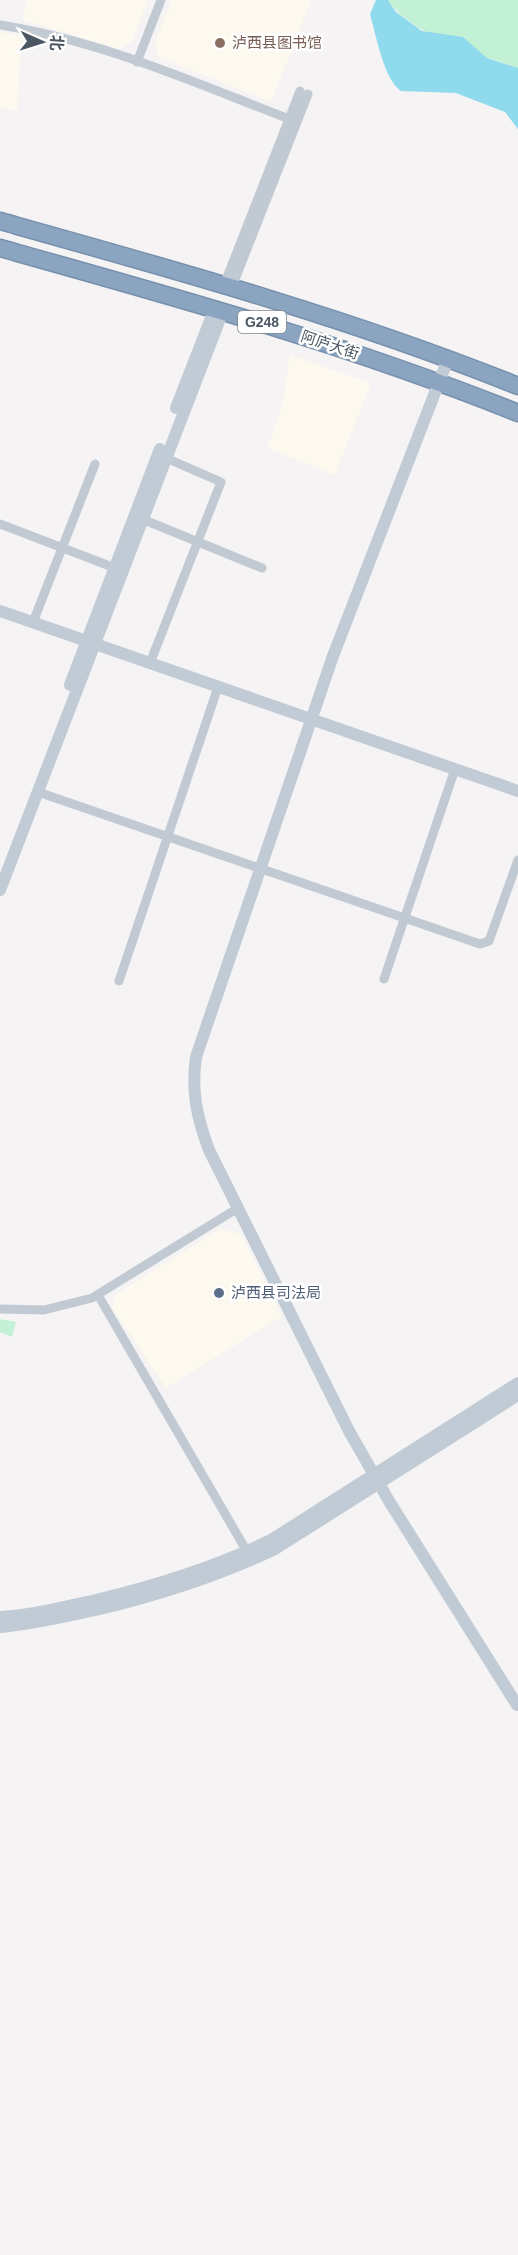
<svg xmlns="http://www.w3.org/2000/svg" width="518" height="2255" font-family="Arial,'Noto Sans SC',sans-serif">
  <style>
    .commercial { fill: #fdf9ef }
    .green { fill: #c3f1d5 }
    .water { fill: #90daee }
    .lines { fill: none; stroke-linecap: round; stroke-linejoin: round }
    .highway-casing { stroke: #7690ad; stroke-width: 19 }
    .street { stroke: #c1cad2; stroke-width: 9 }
    .secondary { stroke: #c1cbd6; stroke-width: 12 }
    .highway { stroke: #8ba5c1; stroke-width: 16 }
    .education-dot { fill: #8d6e63; stroke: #fff; stroke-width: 2 }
    .service-dot { fill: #5c6f8a; stroke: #fff; stroke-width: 2 }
    .labels { text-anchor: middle; stroke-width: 5; stroke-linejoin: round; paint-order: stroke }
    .shield { fill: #fff; stroke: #808990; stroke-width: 1.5 }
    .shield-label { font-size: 14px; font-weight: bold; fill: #4a5661 }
    .education-label { font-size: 15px; fill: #785e54; stroke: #fff; text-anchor: start }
    .street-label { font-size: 15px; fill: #4a5661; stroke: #fff }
    .service-label { font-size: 15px; fill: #4e5e75; stroke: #fff; text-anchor: start }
  </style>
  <rect width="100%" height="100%" fill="#f5f3f3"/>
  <!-- commercial -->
  <path class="commercial" d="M26,0H148L132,41L120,49L23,20Z
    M172,0H311L271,102L158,57L155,42Z
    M0,32L22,36L17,111L0,108Z
    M290,355L371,383L335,475L267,448L281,411Z
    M220,1229L241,1234L282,1316L166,1388L112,1307L115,1295Z"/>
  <!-- green -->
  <path class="green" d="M388,0H518V68C478,54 411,35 388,0Z
    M0,1319L16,1322L12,1337L0,1332Z"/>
  <!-- water -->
  <path class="water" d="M376,0H388L396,12L422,31L463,37L487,58L518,68V129L505,112L456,93L401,91C384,80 376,35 370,14Z"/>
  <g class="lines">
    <!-- highway casing -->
    <g class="highway-casing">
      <path id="highway" d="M0,221C175,270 349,318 518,386
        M0,248C175,297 349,345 518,413"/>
    </g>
    <!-- street -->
    <path class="street" d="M0,25C103,41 200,85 297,122
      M137,62L161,0
      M224,285L300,91
      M232,287L308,94
      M142,519L262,568
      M0,524L115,568
      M35,617L95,464
      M152,658L221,482L166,458
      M38,792L480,944L489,941L518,860
      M384,979L455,769
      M119,981L218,687
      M98,1295L249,1555
      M0,1309L44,1310L92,1298L238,1208"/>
    <!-- secondary -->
    <path class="secondary" d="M448,359L333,656L196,1057C191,1091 197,1118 209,1150L349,1431L389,1501L517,1705
      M176,408L215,308
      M0,611L518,791
      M70,685L160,449
      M0,890L223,311
      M0,1617C33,1615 64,1607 96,1600C157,1585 213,1568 271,1540L518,1383
      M0,1627C34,1624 67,1616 100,1609C162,1594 218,1576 275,1549L518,1395"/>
    <!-- highway -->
    <use href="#highway" class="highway"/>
  </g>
  <!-- markers -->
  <circle class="education-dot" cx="220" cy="43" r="6"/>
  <circle class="service-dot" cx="219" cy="1293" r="6"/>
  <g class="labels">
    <!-- shield labels -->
    <rect class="shield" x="238" y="311" width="48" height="22" rx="4.5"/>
    <g class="shield-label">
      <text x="262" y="327">G248</text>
    </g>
    <!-- education labels -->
    <g class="education-label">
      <text x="232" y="48">泸西县图书馆</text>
    </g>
    <!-- street labels -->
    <g class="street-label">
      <text transform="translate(330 345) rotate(18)" y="5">阿庐大街</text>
    </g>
    <!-- service labels -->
    <g class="service-label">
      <text x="231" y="1298">泸西县司法局</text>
    </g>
  </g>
  <!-- north arrow -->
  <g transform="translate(42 42) rotate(93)" stroke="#ffffff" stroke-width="4.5" paint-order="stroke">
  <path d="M0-4.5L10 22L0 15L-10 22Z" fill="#4a5661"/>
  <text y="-9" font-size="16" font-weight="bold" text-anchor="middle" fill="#4a5661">北</text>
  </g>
</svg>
